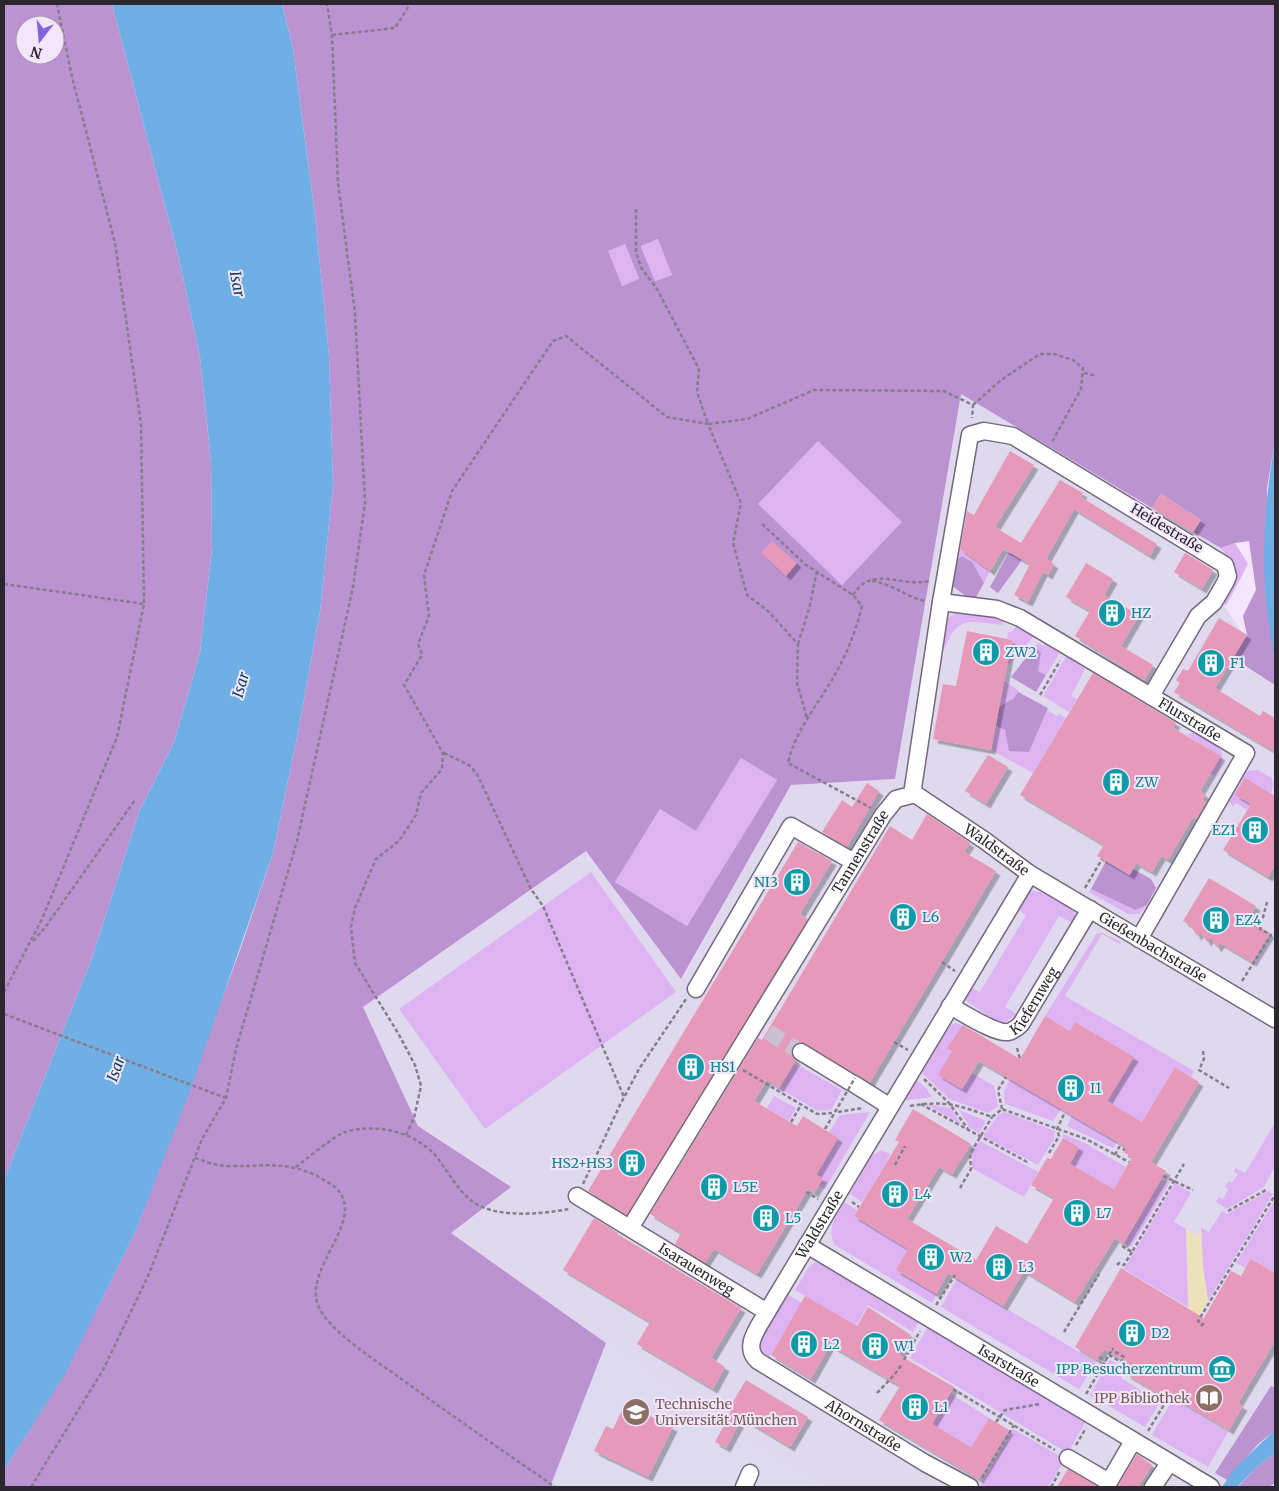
<svg xmlns="http://www.w3.org/2000/svg" width="1279" height="1491" font-family="Merriweather,serif">
  <style>
    .industrial { fill: #e0d9ee }
    .education { fill: #dedaf0 }
    .green { fill: #ddb3f4 }
    .forest { fill: #bb92d2; fill-rule: evenodd }
    .sand { fill: #ebe2bc }
    .water { fill: #6fafe3 }
    .building { fill: #e699b9; filter: url(#shadow) }
    .lines { fill: none; stroke-linecap: round; stroke-linejoin: round }
    .minor-tunnel { stroke: #cbbfd3; stroke-width: 16; stroke-dasharray: 16 8; stroke-linecap: butt }
    .minor-casing { stroke: #75687c; stroke-width: 19 }
    .path { stroke: #877e8c; stroke-width: 2.5; stroke-dasharray: 4 2.5; stroke-linecap: butt }
    .minor { stroke: #fff; stroke-width: 16 }
    .path-bridge { stroke: #877e8c; stroke-width: 2.5; stroke-dasharray: 4 2.5; stroke-linecap: butt }
    .labels { text-anchor: middle; stroke-width: 4; stroke-linejoin: round; paint-order: stroke }
    .street-label { font-size: 14px; fill: #2c272f; stroke: #f3e5fc }
    .culture-label { font-size: 14px; fill: #0d838f; stroke: #f3e5fc; text-anchor: start }
    .education-label { font-size: 14px; fill: #785e54; stroke: #f3e5fc; text-anchor: end }
    .water-label { font-size: 15px; font-style: italic; fill: #104164; stroke: #f3e5fc }
  </style>
  <defs>
    <filter id="shadow"><feDropShadow dx="4.5" dy="4.5" stdDeviation="0" flood-color="#0004"/></filter>
  </defs>
  <rect width="100%" height="100%" fill="#f3e5fc"/>
  <!-- industrial -->
  <path class="industrial" d="M961,394L1152,508L1161,494L1201,520L1194,532L1221,548L1234,565L1235,574L1222,602L1275,683V1487H823L721,1430L606,1343L451,1233L511,1187L418,1126L363,1007L586,851L682,979L791,785L895,779Z"/>
  <!-- education -->
  <path class="education" d="M606,1343L721,1430L823,1487H542Z"/>
  <!-- green -->
  <path class="green" d="M659,239L672,275L655,281L641,245Z
    M625,244L639,280L621,286L607,251Z
    M818,441L903,522L842,585L757,504Z
    M1235,543L1248,564L1226,606L1222,602C1235,574 1240,574 1221,548Z
    M957,547L990,571L984,583L972,562L962,556L954,563Z
    M970,611L989,615L1004,621L1002,625C972,622 957,614 945,649L943,648C944,623 940,615 970,611Z
    M1017,626L1034,636L1011,663L1007,664L1012,640L1007,639L1008,632H1012Z
    M1046,642L1060,652L1046,675L1037,671L1041,654L1035,646L1038,643L1043,646Z
    M1067,655L1085,669L1071,696L1077,699L1069,712L1043,696Z
    M1004,681L1019,691L1014,698L999,707Z
    M1047,710L1057,716L1059,714L1066,718L1033,773L991,750L996,726L1005,730L1029,752Z
    M1195,732C1217,746 1232,748 1215,776L1210,773L1221,756L1186,735Z
    M741,758L777,780L687,926L615,882L660,809L696,831Z
    M1258,770L1272,778L1273,786L1271,794L1260,788L1247,810L1236,803L1233,807L1229,801L1247,771Z
    M591,872L676,992L485,1129L399,1009Z
    M1091,889L1134,910L1147,905L1139,914H1128L1089,892Z
    M1030,891C1046,891 1061,902 1074,911L1075,915L1072,923L1059,916L1005,1007L1017,1014L1004,1023L994,1020L964,999L968,986L980,992L1026,915L1015,908Z
    M1097,933H1103L1121,942L1120,944L1102,934L1065,996L1194,1071L1191,1077L1175,1067L1142,1122L1107,1101L1133,1057L1075,1022L1070,1031L1045,1016Z
    M956,1023L963,1025L960,1031L959,1041L954,1038L948,1048L952,1051L939,1075L962,1089L972,1073L994,1086L998,1106L988,1113L949,1099L921,1072L950,1025Z
    M794,1063L842,1090L831,1110L818,1111L779,1088Z
    M915,1079L926,1088L932,1097L901,1101Z
    M1010,1079L1061,1109L1053,1121L1005,1104L1004,1091Z
    M774,1096L796,1108L789,1121L767,1108Z
    M926,1104L951,1108L961,1124Z
    M959,1110L986,1121L979,1133L970,1128Z
    M870,1112L825,1189L819,1185L823,1179L816,1175L838,1138L829,1132L840,1115Z
    M1005,1112L1055,1131L1054,1139L1038,1165L983,1136L999,1114Z
    M1072,1116L1117,1142L1113,1148L1067,1126Z
    M1275,1123V1166L1264,1187L1227,1209L1216,1202L1219,1197L1223,1199L1228,1189L1225,1187L1229,1181L1232,1183L1238,1174L1234,1172L1235,1168L1245,1173Z
    M1063,1134L1085,1143L1126,1167L1114,1189L1053,1154L1057,1148L1073,1157L1079,1147L1063,1138Z
    M980,1141L1038,1172L1024,1197L972,1168V1153Z
    M881,1150L890,1154L887,1161L862,1202L850,1194L871,1156Z
    M1161,1180L1170,1182L1131,1247L1124,1243Z
    M1175,1183L1191,1193L1174,1222L1186,1229L1188,1307L1124,1269Z
    M1268,1191L1273,1194L1208,1301L1203,1267L1201,1228L1209,1232L1222,1211L1227,1214Z
    M1275,1200V1273L1252,1259L1246,1268L1236,1263Z
    M844,1202L857,1210L854,1216L908,1249L896,1270L937,1294L932,1303L835,1245C825,1230 837,1215 844,1202Z
    M815,1262L826,1265L919,1321L913,1332L868,1305L856,1326L795,1290L809,1267Z
    M957,1279L1096,1362L1079,1389L941,1307Z
    M787,1294L802,1303L768,1359L758,1349L760,1339Z
    M929,1325L1088,1417L1068,1453L910,1358Z
    M1110,1360L1125,1369L1121,1378L1160,1402L1145,1427L1090,1395Z
    M950,1393L989,1418L971,1447L932,1424Z
    M1173,1399L1228,1432L1208,1467L1152,1435Z
    M1013,1429L1065,1459L1048,1487H986L981,1484Z"/>
  <!-- forest -->
  <path class="forest" d="M4,4H112L179,259L200,357L211,461L212,548L200,653L174,742L139,812L92,958L4,1180ZM25,25H55V55H25Z
    M282,4H1275V442L1267,488L1275,685L1233,658L1247,635L1243,616L1256,590L1249,541L1235,543L1221,548L1193,532L1201,520L1161,494L1152,508L961,394L895,779L791,785L681,979L586,851L363,1007L418,1126L511,1187L451,1233L606,1343L550,1487H4V1470L65,1373L137,1228L240,950L273,853L297,737L320,612L333,484L329,356L315,216L293,49ZM658,239L672,275L655,281L641,246ZM625,244L639,279L622,286L608,251ZM818,441L902,522L842,585L758,504ZM741,758L777,780L687,926L615,882L660,809L696,831Z
    M1010,550L1022,560L998,593L990,587Z
    M962,556L972,562L984,583L975,599L967,597L950,584L954,563Z
    M1035,646L1041,653L1038,671L1046,675L1036,692L1011,677Z
    M1018,692L1048,708L1029,752L1009,751L1005,730L996,726L999,707L1014,698Z
    M1106,861L1129,875L1133,869L1151,879L1156,888L1147,905L1135,910L1091,889Z
    M1271,1386L1275,1388V1430L1257,1445L1227,1480L1215,1473Z
    M1275,1453V1483L1269,1487H1238L1256,1468Z"/>
  <!-- sand -->
  <path class="sand" d="M1201,1228L1203,1267L1208,1301L1196,1323L1184,1317L1189,1308L1186,1229L1197,1236Z"/>
  <!-- water -->
  <path class="water" d="M112,4H282L293,49L315,216L329,356L333,484L320,612L297,737L273,853L192,1085L137,1228L65,1374L4,1470V1180L92,958L139,812L174,742L200,653L212,548L211,461L200,357L179,259Z
    M1275,442V662C1272,642 1268,621 1266,601C1261,548 1266,494 1275,442Z
    M1275,1430V1453L1256,1468L1237,1487H1222L1234,1469Z"/>
  <!-- building -->
  <path class="building" d="M1010,451L1034,465L995,527L1021,543L1060,480L1083,493L1081,497L1157,544L1150,556L1074,509L1046,559L1054,564L1048,575L1043,572L1028,602L1014,595L1030,564L1003,549L990,571L960,549L967,511L974,515Z
    M1161,494L1201,520L1193,532L1152,508Z
    M772,541L797,563L786,576L761,553Z
    M1185,553L1213,570L1202,589L1174,572Z
    M1086,563L1113,579L1104,595L1139,615L1121,646L1153,665L1144,680L1075,636L1090,611L1066,597Z
    M1219,618L1247,635L1215,688L1260,716L1263,711L1275,718V752L1174,692L1180,683L1176,680L1183,669L1188,671Z
    M967,631L1012,640L991,750L933,739L943,684L956,686Z
    M1093,673L1176,723L1173,728L1221,756L1200,791L1206,795L1202,800L1206,802L1196,819L1193,817L1168,860L1161,856L1152,872L1136,863L1130,875L1097,856L1104,845L1020,795Z
    M988,755L1008,767L986,804L965,791Z
    M1245,778L1275,796V865L1268,877L1223,850L1251,804L1235,795Z
    M867,783L879,791L847,847L822,832L842,800L852,807Z
    M927,814L970,843L964,852L996,871L870,1082L801,1042L792,1047V1056L796,1060L779,1088L767,1080L754,1101L797,1126L803,1116L838,1138L816,1175L823,1178L814,1193L808,1189L757,1274L714,1249L705,1263L675,1244L681,1233L650,1214L758,1038L762,1040L890,826L912,840Z
    M798,842L832,861L800,914L808,919L627,1215L588,1191Z
    M1209,878L1256,906L1248,920L1270,933L1252,962L1220,943L1217,948L1210,937L1207,942L1200,932L1197,936L1191,926L1183,921Z
    M1045,1016L1070,1031L1075,1022L1134,1057L1107,1101L1142,1122L1175,1067L1199,1082L1151,1162L1166,1171L1123,1244L1115,1238L1075,1302L1024,1271L1003,1306L948,1273L936,1294L896,1270L908,1249L854,1216L899,1142L895,1140L913,1109L971,1144L952,1174L939,1167L907,1219L976,1260L996,1226L1027,1244L1054,1198L1031,1185L1047,1158L1051,1159L1063,1138L1079,1147L1070,1164L1114,1189L1132,1157L1123,1152L1126,1147L979,1061L962,1089L938,1075L952,1051L947,1048L963,1025L1020,1059Z
    M594,1218L618,1233L617,1234L741,1308L711,1358L725,1367L713,1389L637,1344L650,1322L563,1270Z
    M1251,1259L1275,1273V1341L1238,1403L1243,1406L1229,1430L1166,1393L1164,1397L1126,1374L1131,1365L1104,1349L1097,1360L1075,1347L1121,1268L1204,1318L1231,1271L1241,1276Z
    M805,1296L857,1326L868,1307L911,1335L899,1355L954,1387L932,1424L971,1447L989,1418L1009,1430L979,1479L879,1420L900,1386L830,1345L811,1379L771,1355Z
    M746,1380L808,1417L790,1447L742,1418L726,1448L715,1442L731,1412L728,1410Z
    M625,1404L673,1427L648,1477L594,1451L606,1426L613,1429Z
    M1137,1454L1152,1465L1138,1487H1117Z
    M1068,1469L1098,1487H1057Z"/>
  <g class="lines">
    <!-- minor-tunnel -->
    <path class="minor-tunnel" d="M768,1032L801,1052"/>
    <!-- minor casing -->
    <g class="minor-casing">
      <g id="minor">
        <path id="s1" d="M941,602L997,609L1020,618L1246,753L1139,939"/>
        <path id="s2" d="M1151,696L1198,616L1214,602L1225,583L1228,576L1225,565L1013,436L984,431L970,435L941,602L913,788L915,794L984,840L1030,874L1275,1019"/>
        <path d="M696,989L791,826L854,862"/>
        <path id="s3" d="M950,1006C962,1012 995,1034 1008,1032C1013,1031 1017,1028 1021,1024L1090,909"/>
        <path d="M801,1052L850,1082"/>
        <path d="M854,1084L889,1106"/>
        <path id="s4" d="M577,1196L767,1312C758,1328 742,1347 758,1361L925,1463L970,1487"/>
        <path id="s5" d="M630,1228L883,815L896,799L915,794"/>
        <path id="s6" d="M807,1245L1211,1487"/>
        <path id="s7" d="M767,1312L1030,874"/>
        <path d="M1068,1458L1109,1482L1133,1441"/>
        <path d="M744,1487L750,1473"/>
        <path d="M1153,1487L1169,1463"/>
      </g>
    </g>
    <!-- path -->
    <path class="path" d="M332,35L395,28L410,4
      M636,209V253L642,269L657,289L699,369L697,392L708,424L747,419L814,390L944,391L973,405L972,418
      M1084,373L1097,376
      M973,405L1001,380L1040,354H1054L1073,360L1083,368L1081,389L1052,442
      M762,524L806,565L853,595L862,606C856,631 846,656 833,678C817,706 795,731 788,763L871,808
      M872,581C893,584 906,597 925,601
      M4,584L144,604
      M853,595C872,564 901,588 929,581
      M798,644L809,609L817,571
      M1040,695L1060,661
      M444,753L469,765L477,774L531,889L543,906L624,1097
      M1085,888L1102,859
      M33,941L44,929L135,800
      M942,962L955,971
      M1242,981L1271,935L1260,929L1267,902
      M4,992L42,919L117,737L144,604L141,424L115,243L72,77L57,4
      M4,1014L226,1098
      M894,1042L908,1050
      M1017,1048L1020,1059
      M1203,1051L1204,1059L1199,1070L1229,1088
      M743,1070L817,1114L832,1113
      M924,1079L949,1103L968,1129
      M921,1104L1029,1163
      M910,1106C947,1100 957,1105 992,1117L1002,1109L1086,1139L1129,1162
      M1002,1109L998,1090L1006,1077
      M838,1112L863,1108
      M791,1122L801,1105
      M406,1135L414,1118L421,1086L415,1065L398,1033L355,963L351,927L355,908L376,859L399,841L416,815L421,793L442,769L443,753L404,685L422,655L418,644L429,616L424,575L452,491L553,341L566,336L667,417L708,424L741,503L733,543L747,595L768,611L798,644L797,683L807,718
      M1049,1153L1059,1136L1057,1129L1065,1112
      M1115,1155L1119,1147L1125,1150
      M195,1158C205,1161 216,1166 228,1166C261,1167 285,1160 317,1176C323,1180 331,1183 336,1188C368,1219 303,1268 318,1305C327,1330 378,1362 400,1378C451,1415 503,1451 555,1487
      M895,1165L905,1146
      M296,1167C305,1160 337,1134 345,1132C375,1123 412,1131 434,1154C447,1169 456,1189 472,1201C495,1219 542,1214 569,1209
      M1163,1176L1193,1190
      M583,1184L620,1105L639,1069L686,999
      M960,1188L971,1169L970,1154L992,1117
      M806,1192L818,1199
      M852,1202L859,1207
      M1228,1211L1266,1190
      M1122,1246L1132,1252L1184,1164
      M1117,1265L1119,1263L1124,1265L1132,1252
      M936,1305L955,1275
      M1201,1326L1203,1324L1198,1321L1275,1195
      M1064,1332L1099,1274
      M1109,1355L1121,1362L1124,1357L1112,1350
      M1099,1357L1106,1361
      M904,1360L920,1331
      M953,1389L1055,1450
      M877,1393L895,1374L902,1364
      M1086,1394L1113,1348
      M996,1422L1005,1410L1040,1404
      M1148,1431L1170,1395
      M1076,1445L1086,1428
      M982,1478L1014,1425
      M31,1487L103,1370L148,1276L202,1139L226,1098L236,1049L297,841L353,587L365,503L355,313L338,183L332,35L327,4
      M1051,1487L1060,1471"/>
    <!-- minor -->
    <use href="#minor" class="minor"/>
    <!-- path-bridge -->
    <path class="path-bridge" d="M825,1129L855,1078"/>
  </g>
  <!-- icons -->
  <defs>
    <g id="building-disc" transform="scale(1.4375)"><circle r="9.5" fill="#0f9aa8" stroke="#f3e5fc"/><path d="M-4-6H4V6H1V3H-1V6H-4ZM-2.5-4.3h1.7v1.8h-1.7ZM.8-4.3h1.7v1.8H.8ZM-2.5-1h1.7V.8h-1.7ZM.8-1h1.7V.8H.8Z" fill="#fff"/></g>
    <g id="museum-disc" transform="scale(1.4375)"><circle r="9.5" fill="#0f9aa8" stroke="#f3e5fc"/><path d="M0-6L6-3V-2H-6V-3ZM-5-1h2V3h-2ZM-1-1h2V3h-2ZM3-1h2V3H3ZM-6 4H6V6H-6Z" fill="#fff"/></g>
    <g id="library-disc" transform="scale(1.4375)"><circle r="9.5" fill="#8d6e63" stroke="#f3e5fc"/><path d="M-6-4Q-3-5.5-.7-3.5V5Q-3 3-6 4ZM6-4Q3-5.5 .7-3.5V5Q3 3 6 4Z" fill="#fff"/></g>
    <g id="university-disc" transform="scale(1.4375)"><circle r="9.5" fill="#8d6e63" stroke="#f3e5fc"/><path d="M0-5L7-2L0 1L-7-2ZM-4 1L0 2.5L4 1V4Q0 6-4 4Z" fill="#fff"/></g>
  </defs>
  <g fill-rule="evenodd">
    <use href="#building-disc" x="1112" y="613"/>
    <use href="#building-disc" x="986" y="652"/>
    <use href="#building-disc" x="1211" y="663"/>
    <use href="#building-disc" x="1116" y="782"/>
    <use href="#building-disc" x="1255" y="830"/>
    <use href="#building-disc" x="797" y="882"/>
    <use href="#building-disc" x="903" y="917"/>
    <use href="#building-disc" x="1216" y="920"/>
    <use href="#building-disc" x="691" y="1067"/>
    <use href="#building-disc" x="1071" y="1088"/>
    <use href="#building-disc" x="632" y="1163"/>
    <use href="#building-disc" x="714" y="1187"/>
    <use href="#building-disc" x="895" y="1194"/>
    <use href="#building-disc" x="1077" y="1213"/>
    <use href="#building-disc" x="766" y="1218"/>
    <use href="#building-disc" x="931" y="1257"/>
    <use href="#building-disc" x="999" y="1267"/>
    <use href="#building-disc" x="1132" y="1333"/>
    <use href="#building-disc" x="804" y="1344"/>
    <use href="#building-disc" x="875" y="1346"/>
    <use href="#museum-disc" x="1222" y="1369"/>
    <use href="#library-disc" x="1209" y="1398"/>
    <use href="#building-disc" x="915" y="1407"/>
    <use href="#university-disc" x="636" y="1412"/>
  </g>
  <g class="labels">
    <!-- street labels -->
    <g class="street-label">
      <text transform="translate(1167 528) rotate(31)" y="5">Heidestraße</text>
      <text dy="5" stroke="none"><textPath href="#s1" startOffset="279">Flurstraße</textPath></text>
      <text dy="5" stroke="none"><textPath href="#s2" startOffset="910">Waldstraße</textPath></text>
      <text dy="5" stroke="none"><textPath href="#s5" startOffset="441">Tannenstraße</textPath></text>
      <text dy="5" stroke="none"><textPath href="#s2" startOffset="1094">Gießenbachstraße</textPath></text>
      <text dy="5" stroke="none"><textPath href="#s3" startOffset="106">Kiefernweg</textPath></text>
      <text dy="5" stroke="none"><textPath href="#s7" startOffset="102">Waldstraße</textPath></text>
      <text dy="5" stroke="none"><textPath href="#s4" startOffset="140">Isarauenweg</textPath></text>
      <text dy="5" stroke="none"><textPath href="#s6" startOffset="235">Isarstraße</textPath></text>
      <text dy="5" stroke="none"><textPath href="#s4" startOffset="401">Ahornstraße</textPath></text>
    </g>
    <!-- culture labels -->
    <g class="culture-label">
      <text x="1131" y="618">HZ</text>
      <text x="1005" y="657">ZW2</text>
      <text x="1230" y="668">F1</text>
      <text x="1135" y="787">ZW</text>
      <text x="1236" y="835" text-anchor="end">EZ1</text>
      <text x="778" y="887" text-anchor="end">NI3</text>
      <text x="922" y="922">L6</text>
      <text x="1235" y="925">EZ4</text>
      <text x="710" y="1072">HS1</text>
      <text x="1090" y="1093">I1</text>
      <text x="613" y="1168" text-anchor="end">HS2+HS3</text>
      <text x="733" y="1192">L5E</text>
      <text x="914" y="1199">L4</text>
      <text x="1096" y="1218">L7</text>
      <text x="785" y="1223">L5</text>
      <text x="950" y="1262">W2</text>
      <text x="1018" y="1272">L3</text>
      <text x="1151" y="1338">D2</text>
      <text x="823" y="1349">L2</text>
      <text x="894" y="1351">W1</text>
      <text x="1203" y="1374" text-anchor="end">IPP Besucherzentrum</text>
      <text x="934" y="1412">L1</text>
    </g>
    <!-- education labels -->
    <g class="education-label">
      <text x="1190" y="1403">IPP Bibliothek</text>
      <text x="655" y="1409" text-anchor="start">Technische<tspan x="655" dy="16">Universität München</tspan></text>
    </g>
    <!-- water labels -->
    <g class="water-label">
      <text transform="translate(237 284) rotate(79)" y="5">Isar</text>
      <text transform="translate(241 685) rotate(-74)" y="5">Isar</text>
      <text transform="translate(116 1069) rotate(-71)" y="5">Isar</text>
    </g>
  </g>
  <!-- border -->
  <rect width="1279" height="1491" fill="none" stroke="#2c272f" stroke-width="10"/>
  <!-- north arrow -->
  <g transform="translate(40 40) rotate(196)"><circle r="24" fill="#f3e5fc" stroke="#a399aa"/>
  <path d="M0-4L9 19L0 12L-9 19Z" fill="#8661dc"/>
  <text y="-8" font-size="14" font-weight="bold" text-anchor="middle" fill="#2c272f">N</text>
  </g>
</svg>
